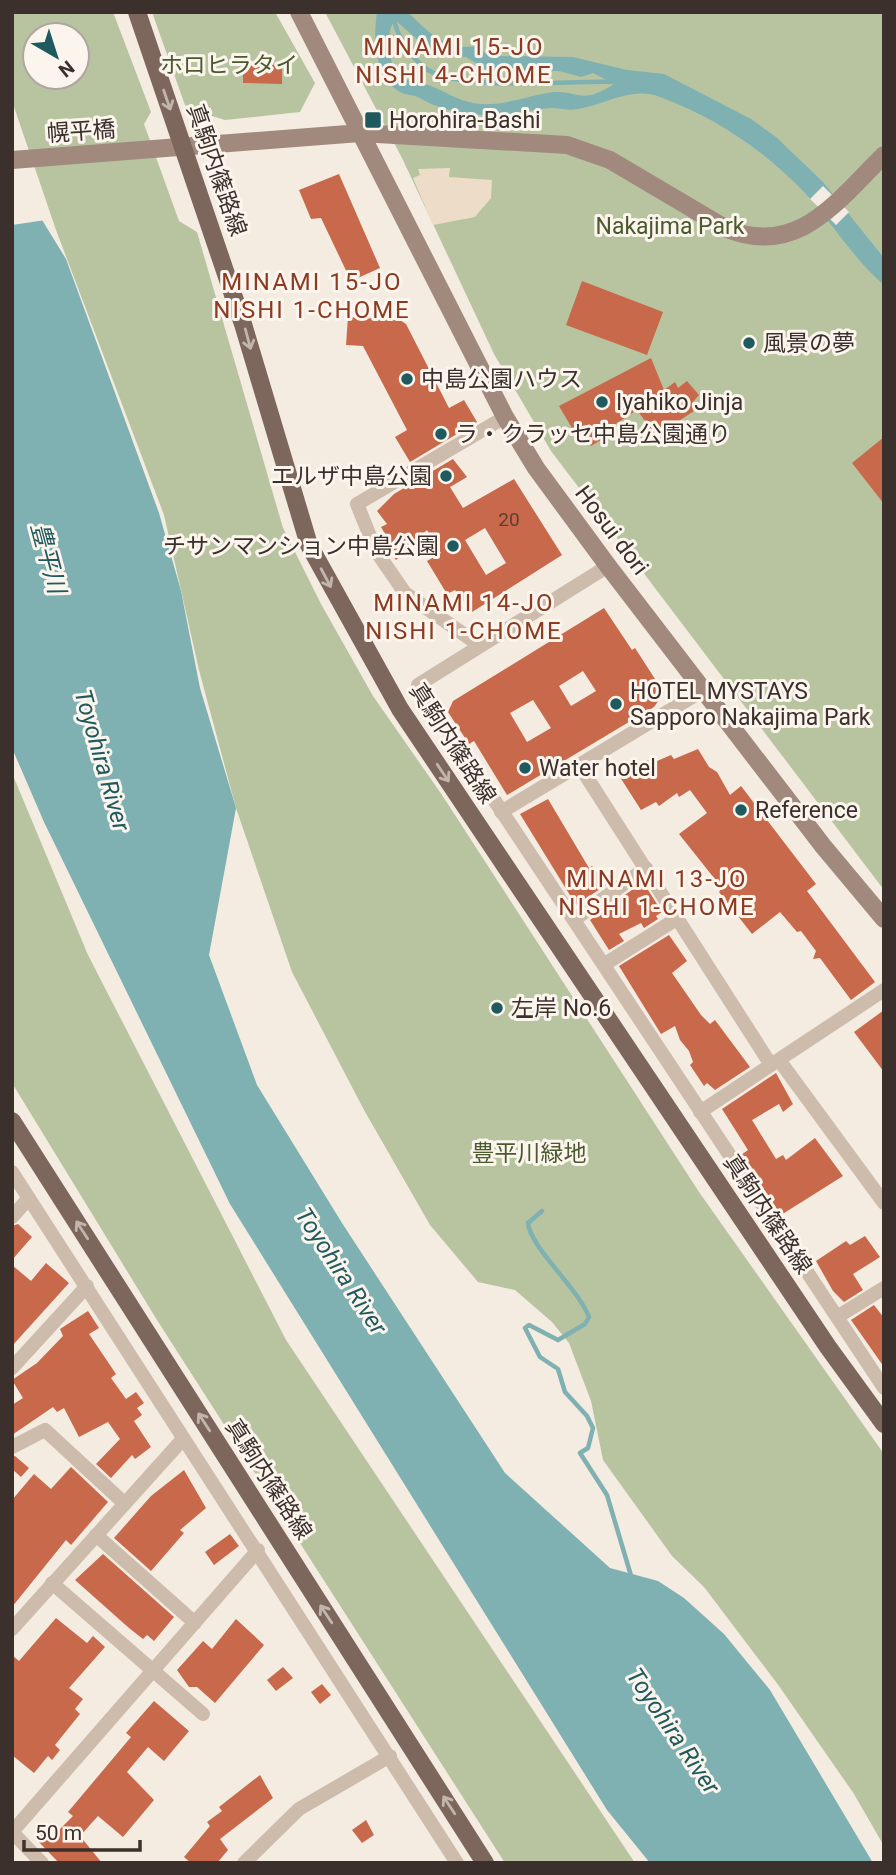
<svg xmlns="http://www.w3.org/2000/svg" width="896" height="1875" font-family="Roboto,'Noto Sans JP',sans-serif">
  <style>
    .green { fill: #b8c4a0; fill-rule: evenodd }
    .plaza { fill: #ecdcc8 }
    .water { fill: #7fb0b2; fill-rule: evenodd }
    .pier { fill: #f4ebe1 }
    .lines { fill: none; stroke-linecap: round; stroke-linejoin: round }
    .stream { stroke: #7fb0b2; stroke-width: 4.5 }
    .building { fill: #c8694b; fill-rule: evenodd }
    .street { stroke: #cdbbac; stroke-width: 14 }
    .secondary { stroke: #a18a7d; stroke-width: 18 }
    .primary { stroke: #7d675c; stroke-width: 18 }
    .oneway { stroke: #c2b5ac }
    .poi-dot { fill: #1f5a5e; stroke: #fbf5ee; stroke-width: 2.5 }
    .labels { text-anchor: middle; stroke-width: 6; stroke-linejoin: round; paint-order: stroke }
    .number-label { font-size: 19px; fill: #5e3e33 }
    .park-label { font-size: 23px; fill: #4a5a2e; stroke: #fbf5ee }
    .poi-label { font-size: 23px; fill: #3b302b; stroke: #fbf5ee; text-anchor: start }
    .street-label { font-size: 23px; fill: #3b302b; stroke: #fbf5ee }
    .neighbourhood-label { font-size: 24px; letter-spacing: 2px; fill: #8c3b22; stroke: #fbf5ee }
    .water-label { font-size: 24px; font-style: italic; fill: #1f5a5e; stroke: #fbf5ee }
  </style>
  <rect width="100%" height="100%" fill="#f4ebe1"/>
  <!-- green -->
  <path class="green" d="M12,12H113L151,112L144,124L179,221L197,232L283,528L321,604L373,696L442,795L699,1192L884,1454V1846L854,1794L779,1686L704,1587L672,1556L603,1460L591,1401L569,1343L552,1322L515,1290L478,1282L430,1225L364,1110L292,972L236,808L199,670L164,515L56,230L12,101ZM35,35H77V77H35Z
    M152,12H275L315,83L300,112L225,120L186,108Z
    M325,12H884V890L551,451L494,354L402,158Z
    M12,773L88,955L286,1340L635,1863H505L157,1320L12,1083Z"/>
  <!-- plaza -->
  <path class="plaza" d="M450,168L449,177L492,180L491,198L475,217L433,225L413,178L420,175L418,169Z"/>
  <!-- water -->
  <path class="water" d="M377,12H408C428,33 448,51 478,46L486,54L499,56L573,57L627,70L664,74L751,119L776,137L823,182L884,258V285C853,259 832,222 805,193C765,151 715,117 660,97C631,86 605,105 578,109C569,111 560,108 551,108C532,109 513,115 494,115C468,116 439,110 418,97C413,95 407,95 402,93C374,80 373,38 377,12ZM395,20L434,54L466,57L487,70L559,71L581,77L593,73L614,84C579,107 577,88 547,93C523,97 498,108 473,103C456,100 443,90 428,85C401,78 394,83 390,51C389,40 388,29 395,20Z
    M12,171L66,259L159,513L181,591L200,688L236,808L209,955L257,1085L342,1223L505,1473L610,1568L658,1581L684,1598L724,1634L770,1690L873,1863H650L607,1810L230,1204L44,822L12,748Z"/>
  <!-- pier -->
  <path class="pier" d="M12,168L15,169L46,220L12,225Z
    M823,186L849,212L836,225L810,199Z"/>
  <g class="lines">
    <!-- stream -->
    <path class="stream" d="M393,12C394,33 411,59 428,70C466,92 570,80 615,82
      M542,1211L528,1223C530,1247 578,1288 589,1317L585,1324L558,1340L529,1325L525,1328L540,1357L558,1369L565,1392L587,1416L593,1428L588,1448L580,1453L607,1495L632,1579"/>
  </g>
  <!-- building -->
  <path class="building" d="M243,64L282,65V84L243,83Z
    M339,174L380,268L351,281L321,218L311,219L299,190Z
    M582,281L663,312L647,355L566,325Z
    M348,317L400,320L406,324L449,408L464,400L477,422L410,462L395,437L407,430L363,346L346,345Z
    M651,358L664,390L675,382L678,388L687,381L699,395L692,403L697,409L656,436L637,410L599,435L601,440L591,446L585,435L579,440L559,406Z
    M884,437V504L852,463Z
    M453,459L467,477L450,487L463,508L514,479L562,555L472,612L455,590L447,594L427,561L441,553L427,530L396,560L384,544L389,541L381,527L387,524L377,511L394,494ZM485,528L506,563L486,575L465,540Z
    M604,608L632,650L635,648L664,693L654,707L507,795L474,741L469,744L448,712L453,701ZM583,671L596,691L571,706L559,686ZM533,700L551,728L527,742L510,713Z
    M698,749L709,767L717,772L730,795L741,786L816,884L807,891L875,982L851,1000L820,958L813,959L816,951L801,931L797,932L780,912L752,934L719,892L722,888L679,834L707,813L690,790L679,797L677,793L659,806L656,802L641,810L618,774L648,760L650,764L671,755L674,759Z
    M548,799L589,868L592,866L606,885L576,905L520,814Z
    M643,882L662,912L656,916L658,919L644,928L641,923L619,934L624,941L609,950L590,920Z
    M669,935L687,961L672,973L701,1015L710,1024L715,1020L750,1067L715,1090L707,1083L704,1086L690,1065L693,1062L689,1051L680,1040L675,1026L661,1034L619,966Z
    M884,1010V1072L854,1032Z
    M776,1073L793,1104L783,1112L779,1104L752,1120L776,1159L783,1155L786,1160L815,1138L843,1176L781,1215L741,1155L748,1150L722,1109Z
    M18,1224L32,1237L12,1260V1226Z
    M865,1236L880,1257L853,1274L863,1290L844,1302L833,1291L816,1261L846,1241L850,1245Z
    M46,1263L69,1283L12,1346V1265L31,1281Z
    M874,1305L884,1318V1367L851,1320Z
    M88,1311L99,1328L89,1334L116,1374L111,1378L126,1399L136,1392L144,1403L137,1408L142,1415L134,1421L151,1447L135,1459L132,1455L111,1478L96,1464L120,1439L108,1422L79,1437L64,1408L57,1412L53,1407L12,1435V1405L23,1398L12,1380L37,1363L63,1336L60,1329Z
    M15,1456L29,1468L21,1477L12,1469V1457Z
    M71,1467L108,1502L71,1545L66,1540L12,1607V1500L34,1474L51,1489Z
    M184,1470L206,1508L180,1530L184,1533L151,1571L114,1538L151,1496Z
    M230,1534L239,1546L214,1565L205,1552Z
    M103,1554L174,1617L154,1641L147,1635L143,1639L129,1628L75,1580Z
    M56,1618L87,1643L93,1636L105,1647L69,1688L83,1699L75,1709L80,1714L55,1745L60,1750L52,1760L48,1756L34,1773L12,1755V1655L19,1661Z
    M236,1619L264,1645L215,1703L197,1687H189L177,1670L203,1641L212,1649Z
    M283,1667L293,1678L276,1691L267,1680Z
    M322,1684L331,1695L320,1704L311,1692Z
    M154,1701L189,1731L164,1761L148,1747L127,1772L154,1800L123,1837L98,1816L80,1836L102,1863H59L36,1839L46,1830L52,1837L73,1816L68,1812L131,1737L126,1733Z
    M260,1775L273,1798L220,1839L228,1850L217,1863H191L184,1857L210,1826L207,1822L222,1811L219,1807Z
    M366,1820L374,1835L362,1843L352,1830Z"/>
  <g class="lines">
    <!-- street -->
    <path class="street" d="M608,566L418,685L884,1388
      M479,645L405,593L376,551L357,504L505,417
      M579,765L771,1065
      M501,812L702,691
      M575,919L646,868
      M605,964L678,918
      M779,1060L884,1203
      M700,1112L884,990
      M12,1172L457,1863
      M12,1217L29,1198
      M837,1317L884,1288
      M12,1368L87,1286
      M12,1447L45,1430L124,1503
      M96,1535L195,1623
      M52,1583L203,1714
      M12,1629L183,1439
      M12,1832L258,1550
      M12,1832L42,1863
      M244,1863L299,1809L390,1756"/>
    <!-- secondary -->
    <path class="secondary" d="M299,12L505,417L536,468L608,566L823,846L884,919
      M12,160L360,133L567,145L610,160L725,228C797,259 837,201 884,155"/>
    <!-- primary -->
    <path class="primary" d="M137,12L243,324L309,545L400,709L828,1347L884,1424
      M12,1121L485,1863"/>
  </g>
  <!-- one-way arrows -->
  <defs><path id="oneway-shaft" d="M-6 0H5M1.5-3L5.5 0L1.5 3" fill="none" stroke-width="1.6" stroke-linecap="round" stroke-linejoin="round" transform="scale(1.75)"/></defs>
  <g class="oneway">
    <use href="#oneway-shaft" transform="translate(167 100) rotate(71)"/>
    <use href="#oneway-shaft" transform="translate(248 339) rotate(75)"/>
    <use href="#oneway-shaft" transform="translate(326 578) rotate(62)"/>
    <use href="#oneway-shaft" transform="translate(443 773) rotate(56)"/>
    <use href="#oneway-shaft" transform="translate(82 1230) rotate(-123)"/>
    <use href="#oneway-shaft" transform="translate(204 1422) rotate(-123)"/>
    <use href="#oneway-shaft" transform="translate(326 1614) rotate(-123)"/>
    <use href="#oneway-shaft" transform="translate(449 1805) rotate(-123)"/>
  </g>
  <!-- markers -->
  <g class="poi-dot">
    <rect x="364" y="111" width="18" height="18" rx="3.5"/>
    <circle cx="749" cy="343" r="7"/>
    <circle cx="407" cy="379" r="7"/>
    <circle cx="602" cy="402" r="7"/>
    <circle cx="441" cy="434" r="7"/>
    <circle cx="446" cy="476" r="7"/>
    <circle cx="453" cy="546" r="7"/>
    <circle cx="616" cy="704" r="7"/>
    <circle cx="525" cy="768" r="7"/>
    <circle cx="741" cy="810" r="7"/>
    <circle cx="497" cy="1008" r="7"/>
  </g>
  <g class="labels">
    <!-- number labels -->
    <g class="number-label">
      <text x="509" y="526">20</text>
    </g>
    <!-- park labels -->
    <g class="park-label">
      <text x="229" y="73">ホロヒラタイ</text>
      <text x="670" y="234">Nakajima Park</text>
      <text x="529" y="1161">豊平川緑地</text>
    </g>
    <!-- poi labels -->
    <g class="poi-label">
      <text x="389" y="128">Horohira-Bashi</text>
      <text x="763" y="351">風景の夢</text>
      <text x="421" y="387">中島公園ハウス</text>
      <text x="616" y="410">Iyahiko Jinja</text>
      <text x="455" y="442">ラ・クラッセ中島公園通り</text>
      <text x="432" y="484" text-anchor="end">エルザ中島公園</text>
      <text x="439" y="554" text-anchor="end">チサンマンション中島公園</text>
      <text x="630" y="699">HOTEL MYSTAYS<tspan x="630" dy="26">Sapporo Nakajima Park</tspan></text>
      <text x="539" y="776">Water hotel</text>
      <text x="755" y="818">Reference</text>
      <text x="511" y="1016">左岸 No.6</text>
    </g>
    <!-- street labels -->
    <g class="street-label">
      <text transform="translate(81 131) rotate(-4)" y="8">幌平橋</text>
      <text transform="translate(217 170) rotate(71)" y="8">真駒内篠路線</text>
      <text transform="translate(612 530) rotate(53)" y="8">Hosui dori</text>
      <text transform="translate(453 743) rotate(57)" y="8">真駒内篠路線</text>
      <text transform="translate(768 1214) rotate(56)" y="8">真駒内篠路線</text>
      <text transform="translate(269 1479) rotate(57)" y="8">真駒内篠路線</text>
    </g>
    <!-- neighbourhood labels -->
    <g class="neighbourhood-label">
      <text x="454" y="55">MINAMI 15-JO<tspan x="454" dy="28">NISHI 4-CHOME</tspan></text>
      <text x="312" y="290">MINAMI 15-JO<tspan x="312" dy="28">NISHI 1-CHOME</tspan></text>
      <text x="464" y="611">MINAMI 14-JO<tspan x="464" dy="28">NISHI 1-CHOME</tspan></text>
      <text x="657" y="887">MINAMI 13-JO<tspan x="657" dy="28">NISHI 1-CHOME</tspan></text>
    </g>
    <!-- water labels -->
    <g class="water-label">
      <text transform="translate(48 558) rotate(75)" y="8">豊平川</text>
      <text transform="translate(102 760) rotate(74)" y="8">Toyohira River</text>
      <text transform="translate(341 1271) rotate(57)" y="8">Toyohira River</text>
      <text transform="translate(673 1731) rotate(56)" y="8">Toyohira River</text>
    </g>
  </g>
  <!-- border -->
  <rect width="896" height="1875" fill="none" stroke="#3b302b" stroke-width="28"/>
  <!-- north arrow -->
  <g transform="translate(56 56) rotate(141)"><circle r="33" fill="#fbf5ee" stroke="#aea6a0" stroke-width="2"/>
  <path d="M0-5L12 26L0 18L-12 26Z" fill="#1f5a5e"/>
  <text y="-10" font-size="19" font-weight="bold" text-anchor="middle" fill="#3b302b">N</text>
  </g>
  <!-- scale -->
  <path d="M24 1840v10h116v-10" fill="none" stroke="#3b302b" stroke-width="3.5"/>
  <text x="35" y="1840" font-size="21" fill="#3b302b" stroke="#fbf5ee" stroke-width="5" paint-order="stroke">50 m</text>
</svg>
